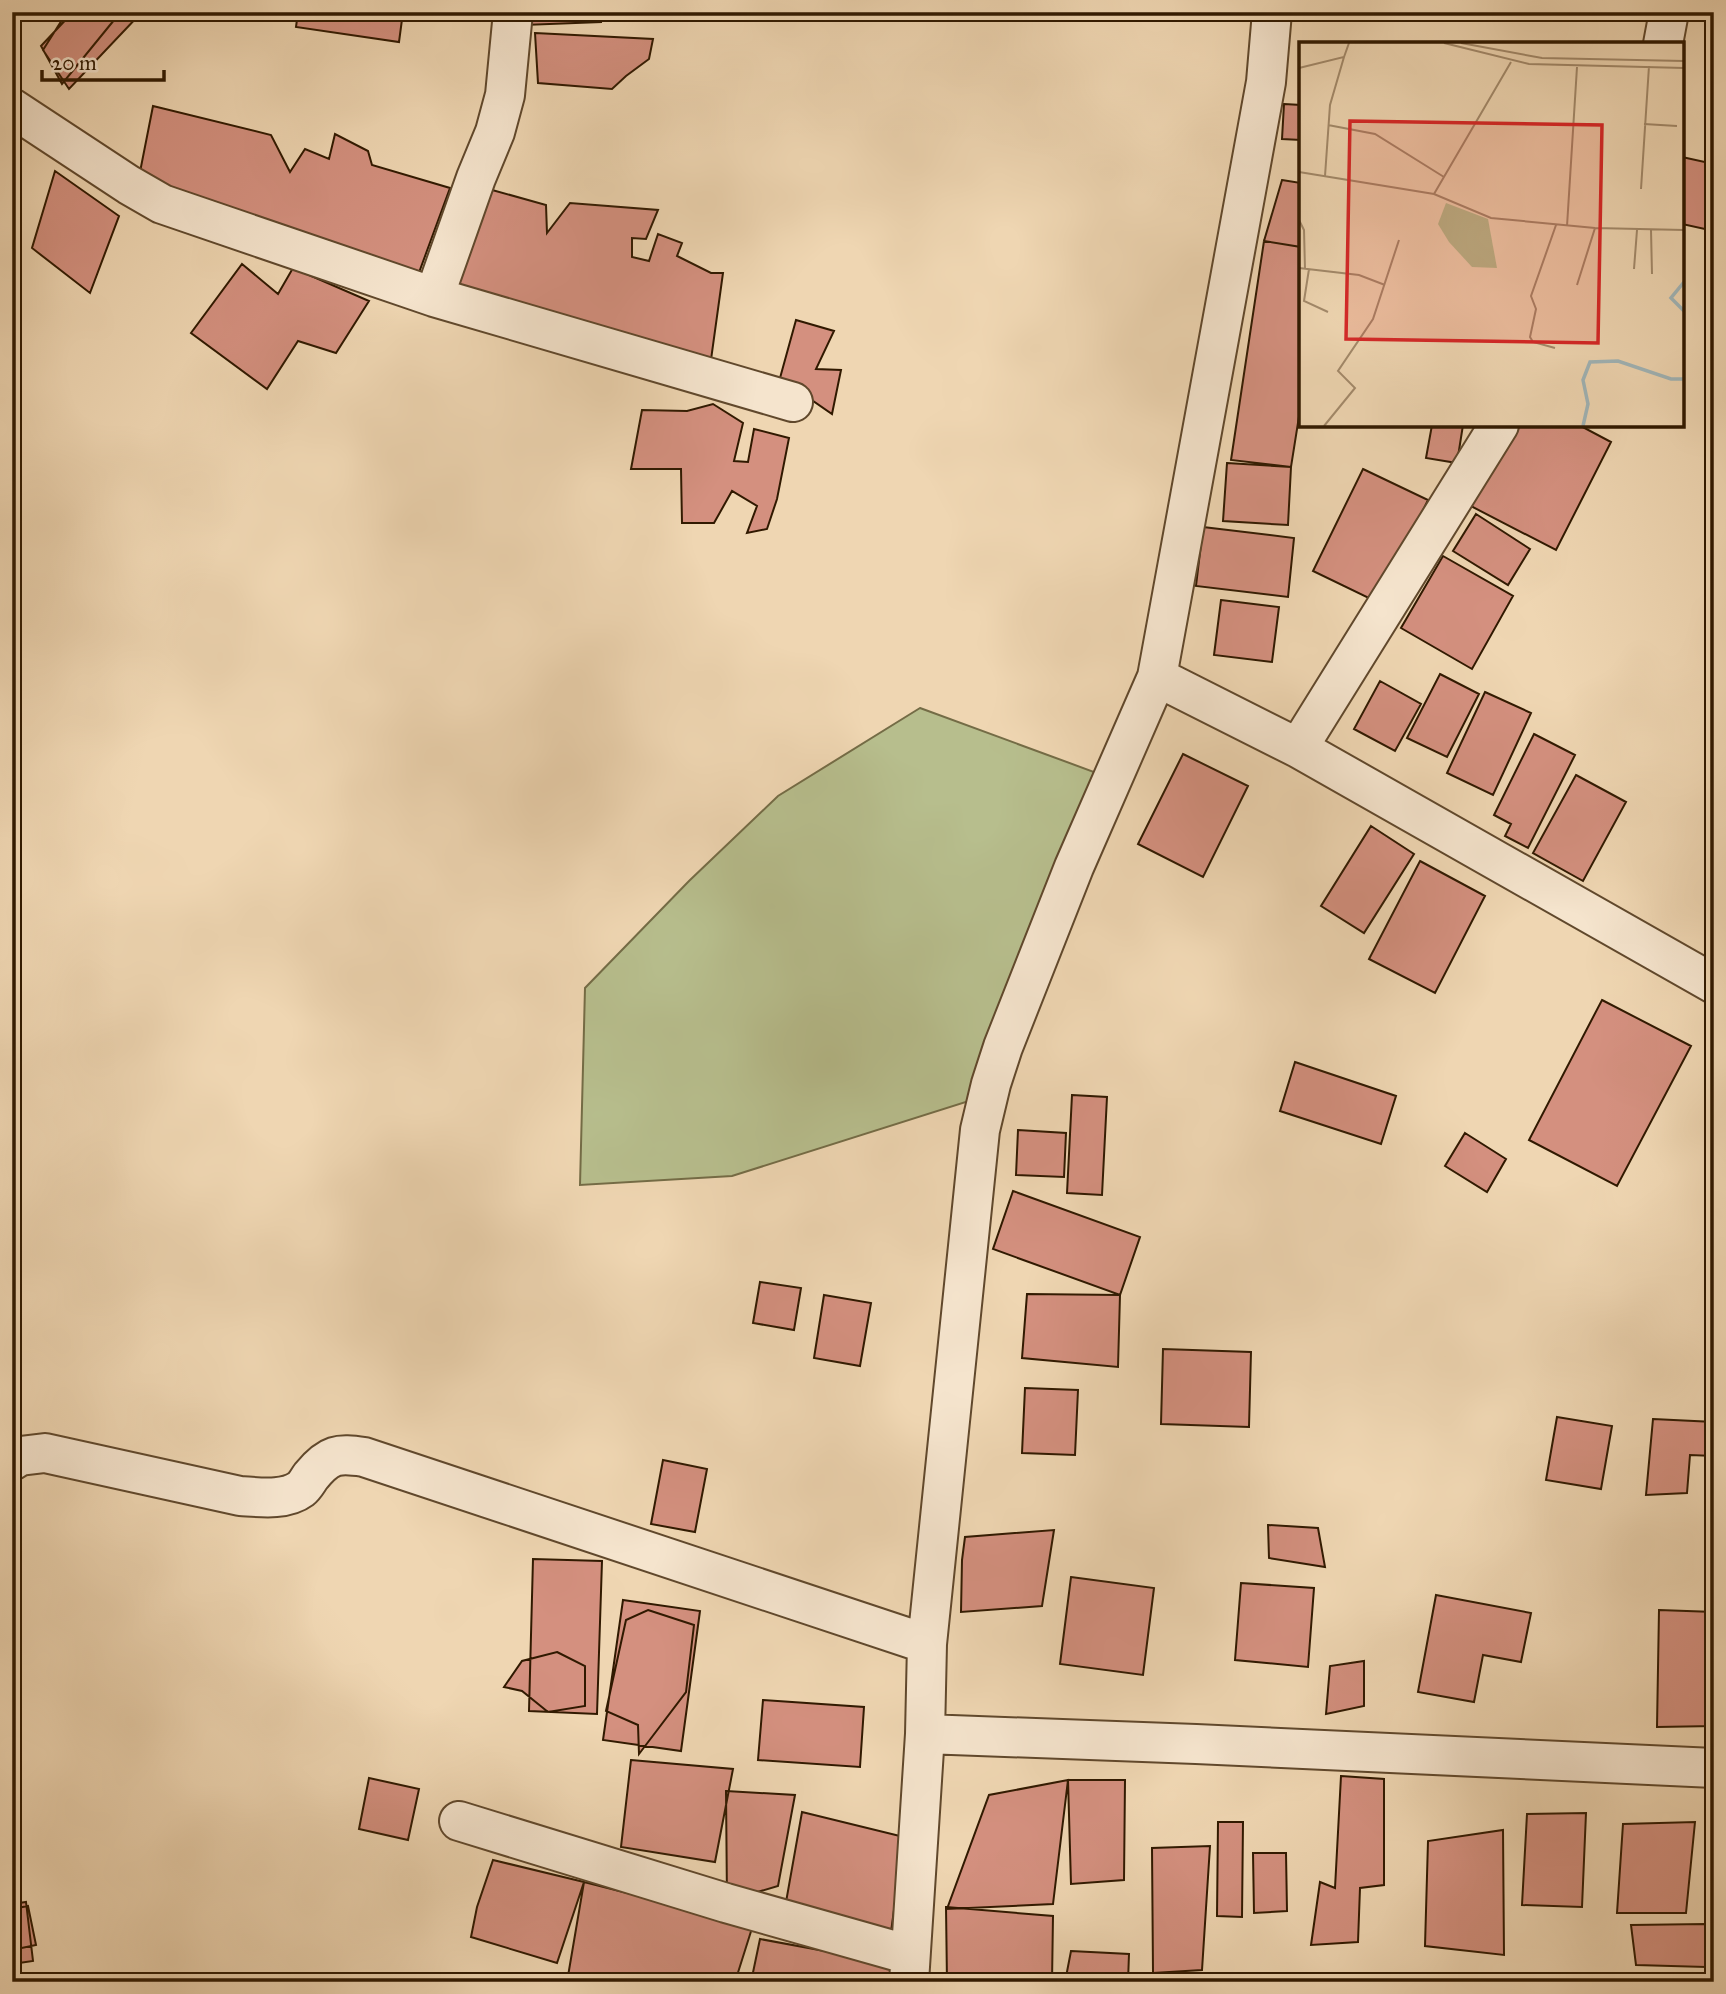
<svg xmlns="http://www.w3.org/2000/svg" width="1726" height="1994" font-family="'IM FELL Great Primer',serif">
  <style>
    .green { fill: #b7be8d; stroke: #746c46; stroke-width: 2 }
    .building { fill: #d4907f; stroke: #301900; stroke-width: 2 }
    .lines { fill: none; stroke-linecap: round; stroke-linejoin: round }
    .minor-casing { stroke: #60482c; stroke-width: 42 }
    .minor { stroke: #f5e4cd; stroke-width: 38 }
    .inset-river { fill: none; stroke: #a1b6b9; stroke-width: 3.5 }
    .inset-road { fill: none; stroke: #a38a6b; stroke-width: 2 }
    .view { fill: #d62828; fill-opacity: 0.15; stroke: #d62828; stroke-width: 3.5 }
    .inset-edge { fill: none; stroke: #301900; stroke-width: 3.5 }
  </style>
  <rect width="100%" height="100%" fill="#efd6b2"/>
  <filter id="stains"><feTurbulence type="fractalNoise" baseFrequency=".00286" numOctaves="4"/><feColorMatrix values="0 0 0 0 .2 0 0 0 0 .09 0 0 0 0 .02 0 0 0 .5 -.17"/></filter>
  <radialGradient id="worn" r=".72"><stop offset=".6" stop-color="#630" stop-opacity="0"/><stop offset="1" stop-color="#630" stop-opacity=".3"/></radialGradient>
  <!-- green -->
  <path class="green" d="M920,708L1094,772L969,1101L732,1176L580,1185L585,988L689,881L778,796Z"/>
  <!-- building -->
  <path class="building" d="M67,12H139L140,14L69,89L43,50Z
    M73,12H118L119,14L62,84L41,46Z
    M298,12H403L399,42L296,27Z
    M526,12H600L601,22L524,25Z
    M535,33L653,39L649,59L626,76L612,89L538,83Z
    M1284,104L1301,105V140L1282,139Z
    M153,106L271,135L290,172L305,149L329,159L335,134L368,151L372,165L450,188L417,278L139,177Z
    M1682,157L1714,164V231L1682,224Z
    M55,171L119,216L90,293L32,248Z
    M1282,180L1301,183V247L1264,241Z
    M485,188L546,205L547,233L570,203L658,210L646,239L632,238V257L649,261L658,234L682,243L677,256L711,273H723L710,367L457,285Z
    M1264,241L1301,247V404L1291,467L1231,460Z
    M242,264L278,294L293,268L369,301L336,353L298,341L267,389L191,333Z
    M796,320L834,331L816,369L841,370L832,414L780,378Z
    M713,404L743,423L734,461L748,462L754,429L789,438L777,499L767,529L747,533L757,506L732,491L714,523H682L681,469H631L642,410L687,411Z
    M1432,425H1463L1457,463L1426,458Z
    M1504,425H1579L1611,442L1556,550L1465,503Z
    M1227,463L1291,467L1288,525L1223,521Z
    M1363,469L1428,500L1379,603L1313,571Z
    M1476,514L1530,549L1508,585L1453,551Z
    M1203,527L1294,538L1288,597L1196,586Z
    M1443,556L1513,596L1472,669L1401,628Z
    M1221,600L1279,607L1272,662L1214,655Z
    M1440,674L1479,694L1447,757L1407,738Z
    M1380,681L1421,704L1395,751L1354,729Z
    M1485,692L1531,713L1493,795L1447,773Z
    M1534,734L1575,755L1528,848L1505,836L1511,824L1494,815Z
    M1183,754L1248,786L1203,877L1138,844Z
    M1576,775L1626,802L1583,881L1533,853Z
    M1371,826L1414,854L1364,933L1321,906Z
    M1420,861L1485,896L1435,993L1369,959Z
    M1602,1000L1691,1046L1617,1186L1529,1140Z
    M1295,1062L1396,1096L1381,1144L1280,1111Z
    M1072,1095L1107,1097L1102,1195L1067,1193Z
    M1018,1130L1066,1133L1064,1177L1016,1175Z
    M1465,1133L1506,1159L1487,1192L1445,1166Z
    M1013,1191L1140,1237L1120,1295L993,1249Z
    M760,1282L801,1288L794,1330L753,1323Z
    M1027,1294L1120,1295L1118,1367L1022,1358Z
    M824,1295L871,1303L860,1366L814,1358Z
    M1163,1349L1251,1352L1249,1427L1161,1424Z
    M1025,1388L1078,1390L1075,1455L1022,1453Z
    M1557,1417L1612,1426L1601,1489L1546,1480Z
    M1653,1419L1714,1422V1456L1690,1455L1687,1493L1646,1495Z
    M663,1460L707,1469L695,1532L651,1524Z
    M1268,1525L1318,1528L1325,1567L1269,1558Z
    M1054,1530L1042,1606L961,1612L962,1560L965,1537Z
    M533,1559L602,1561L597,1714L529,1711Z
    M1071,1577L1154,1588L1143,1675L1060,1664Z
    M1241,1583L1314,1588L1308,1667L1235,1660Z
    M1436,1595L1531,1613L1521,1662L1483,1655L1474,1702L1418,1692Z
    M623,1600L700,1611L681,1751L603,1740Z
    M648,1610L694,1625L686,1692L639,1754L638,1725L606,1711L626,1620Z
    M1659,1610L1714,1612V1726L1657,1727Z
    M557,1652L585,1666V1706L548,1712L522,1691L504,1687L522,1661Z
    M1364,1661V1706L1326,1714L1330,1666Z
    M763,1700L864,1707L860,1767L758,1760Z
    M631,1760L733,1769L715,1862L621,1847Z
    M1341,1776L1384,1779V1885L1360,1888L1358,1942L1311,1945L1320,1882L1335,1888Z
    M369,1778L419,1789L408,1840L359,1829Z
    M1068,1780H1125L1124,1880L1071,1884Z
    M1068,1780L1053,1904L947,1909L989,1795Z
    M726,1791L795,1795L778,1886L727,1901Z
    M802,1812L904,1837L891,1932L786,1902Z
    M1586,1813L1582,1907L1522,1905L1527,1814Z
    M1218,1822H1243L1242,1917L1217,1916Z
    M1695,1822L1686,1913H1617L1623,1824Z
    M1503,1830L1504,1955L1425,1946L1428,1841Z
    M1210,1846L1202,1970L1153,1973L1152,1848Z
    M1253,1853H1286L1287,1911L1254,1913Z
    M493,1860L584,1882L557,1963L471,1937L477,1907Z
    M584,1882L753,1925L735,1982H567Z
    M26,1902L33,1961L12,1964V1904Z
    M28,1906L36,1945L12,1950V1909Z
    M946,1907L1053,1916L1052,1982H947Z
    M1705,1924L1706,1967L1636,1965L1631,1925Z
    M760,1939L906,1966L902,1982H751Z
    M1071,1951L1129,1954L1128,1982H1065Z"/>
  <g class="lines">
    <!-- minor casing -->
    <g class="minor-casing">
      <path id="minor" d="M1663,44L1669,12
        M12,108L129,185L162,204L434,297L793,402
        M434,297L476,178L495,132L505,95L513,12
        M1157,677L1298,748L1714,984
        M1298,748L1499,425
        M12,1461L20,1456L45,1453L240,1496C258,1497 285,1501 301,1489C305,1486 308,1480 311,1476C329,1454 338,1453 364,1457L927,1644
        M925,1734L1196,1744L1714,1768
        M459,1821L726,1903L910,1955
        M909,1982L925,1734L927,1644L980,1130L991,1084L1003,1047L1074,867L1157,677L1266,82L1272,12"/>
    </g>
    <!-- minor -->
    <use href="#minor" class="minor"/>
  </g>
  <!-- overview -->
  <g transform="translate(1299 42)">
    <rect width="385" height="385" fill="#efd6b2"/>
    <path d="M147,161L189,177L198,226L173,225L150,200L139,182Z" fill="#b7be8d"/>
    <path class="inset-river" d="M385,240L372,256L385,269M284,384L289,362L284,338L291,320L319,319L372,337H385"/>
    <path class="inset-road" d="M145,1L230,22L385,26M162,1L243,16L385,19M0,26L45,15L50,1M345,82L378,84M29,83L76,92L145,135M0,130L135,152L192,176L296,186L385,188M26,134L31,63L45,15M342,147L350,24M135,152L212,20M0,178L5,188L6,227M268,184L278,25M352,188L353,232M0,226L60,233L86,243M10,227L5,259L29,270M335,227L338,188M278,243L296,186M256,306L234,300L231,295L237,267L232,254L257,183M25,384L56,346L39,329L74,277L100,198"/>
    <path class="view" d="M51,79L303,83L299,301L47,297Z"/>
    <rect width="385" height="385" class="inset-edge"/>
  </g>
  <!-- margin -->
  <rect width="1726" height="1994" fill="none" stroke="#efd6b2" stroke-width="42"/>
  <rect x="14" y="14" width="1698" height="1966" fill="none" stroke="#301900" stroke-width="3.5"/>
  <rect x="21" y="21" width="1684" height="1952" fill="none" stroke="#301900" stroke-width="2"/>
  <!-- scale -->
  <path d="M42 70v10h122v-10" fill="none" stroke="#301900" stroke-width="3.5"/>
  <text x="52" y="70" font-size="21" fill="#301900" stroke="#f5e4cd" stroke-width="5" paint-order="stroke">20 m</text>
  <rect width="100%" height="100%" filter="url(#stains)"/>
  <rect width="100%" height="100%" fill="url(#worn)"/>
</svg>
